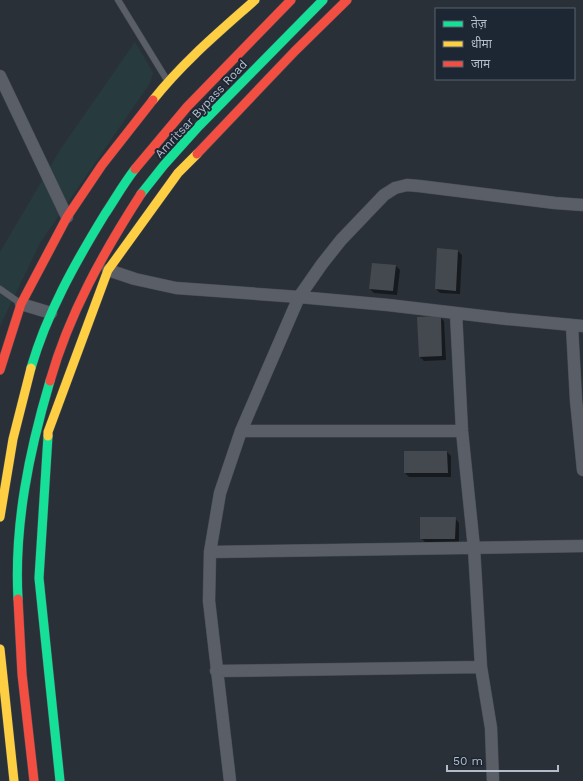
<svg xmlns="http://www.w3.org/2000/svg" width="583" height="781" font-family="'Work Sans','Noto Sans Devanagari',sans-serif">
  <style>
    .green { fill: #273a3e }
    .shadow { fill: #0007 }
    .building { fill: #444950 }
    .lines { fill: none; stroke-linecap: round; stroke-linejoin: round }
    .lane-casing { stroke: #484c53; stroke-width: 7 }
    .street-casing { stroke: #484c53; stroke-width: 13 }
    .fast-casing { stroke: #484c53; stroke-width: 10 }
    .slow-casing { stroke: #484c53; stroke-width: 10 }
    .jam-casing { stroke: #484c53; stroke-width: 10 }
    .lane { stroke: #5a5e66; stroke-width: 6 }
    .street { stroke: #5a5e66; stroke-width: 12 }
    .fast { stroke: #16e098; stroke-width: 9 }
    .slow { stroke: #ffcf43; stroke-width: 9 }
    .jam { stroke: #f24e42; stroke-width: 9 }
    .labels { text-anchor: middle; stroke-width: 4; stroke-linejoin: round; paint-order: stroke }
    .street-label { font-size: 12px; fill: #b4bcc9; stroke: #1d2633 }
  </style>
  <rect width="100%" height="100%" fill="#2a3038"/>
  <!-- green -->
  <path class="green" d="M135,42L153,73L150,83L40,243L0,326V252L60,150Z"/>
  <!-- shadow -->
  <path class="shadow" d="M438,249L458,251L462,255L460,294L440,293L436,289Z
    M396,266L400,270L397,295L374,293L370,289Z
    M440,317L444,321L446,360L424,361L420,357Z
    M447,452L451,456V477H409L405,473Z
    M455,518L459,523V543L425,542L421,538Z"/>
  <!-- building -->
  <path class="building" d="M437,248L458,250L456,291L435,289Z
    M372,263L396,265L393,291L369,289Z
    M441,316L442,356L419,357L417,317Z
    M404,451H447L448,473H404Z
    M420,517H456L455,539H420Z"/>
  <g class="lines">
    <!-- lane casing -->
    <g class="lane-casing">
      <path id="lane" d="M118,0L167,80
        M0,289L20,303"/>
    </g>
    <!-- street casing -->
    <g class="street-casing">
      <path id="street" d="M0,76L67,217
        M108,270L135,279L176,288L299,297L388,305L507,319L583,326
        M21,304L51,313
        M456,313L462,431L474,548L481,667L491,728L493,781
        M572,326L576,400L583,470
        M241,431H462
        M210,552L583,546
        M216,671L481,667
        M230,781L209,601L210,552L220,493L241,431L299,297L322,264L341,240L384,195L395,188L407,185L419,186L555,203L583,205"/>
    </g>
    <!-- fast casing -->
    <g class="fast-casing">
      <path id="fast" d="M141,194L164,165L199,126L323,0
        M31,368C47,313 75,263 105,214C115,199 124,183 135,169
        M48,436L39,578L60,781
        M18,599C14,525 29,452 50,381"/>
    </g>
    <!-- slow casing -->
    <g class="slow-casing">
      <path id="slow" d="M153,100C183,62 219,32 255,0
        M48,436V432L108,270L178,173L197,154
        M0,517L13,439L31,368
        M0,649L14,781"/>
    </g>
    <!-- jam casing -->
    <g class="jam-casing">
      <path id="jam" d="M197,154L295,51L347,0
        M135,169L187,107L291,0
        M0,370L21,304L67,217L102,165L153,100
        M50,381C69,314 103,253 141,194
        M18,599L22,674L34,781"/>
    </g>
    <!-- lane -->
    <use href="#lane" class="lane"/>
    <!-- street -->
    <use href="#street" class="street"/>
    <!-- fast -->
    <use href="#fast" class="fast"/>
    <!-- slow -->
    <use href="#slow" class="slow"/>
    <!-- jam -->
    <use href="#jam" class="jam"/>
  </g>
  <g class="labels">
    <!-- street labels -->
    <g class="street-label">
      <text transform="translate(201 109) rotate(-47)" y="4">Amritsar Bypass Road</text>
    </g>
  </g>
  <!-- legend -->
  <rect x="435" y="8" width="140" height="72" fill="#1d2633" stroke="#59626f"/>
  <rect x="443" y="21" width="20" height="6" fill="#16e098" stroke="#59626f"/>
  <text x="471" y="28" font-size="12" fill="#b4bcc9">तेज़</text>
  <rect x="443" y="41" width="20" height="6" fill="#ffcf43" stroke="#59626f"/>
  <text x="471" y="48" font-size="12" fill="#b4bcc9">धीमा</text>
  <rect x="443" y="61" width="20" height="6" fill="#f24e42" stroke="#59626f"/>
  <text x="471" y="68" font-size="12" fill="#b4bcc9">जाम</text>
  <!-- scale -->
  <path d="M447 765v6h111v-6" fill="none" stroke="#b4bcc9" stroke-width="2"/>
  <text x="453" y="765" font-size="12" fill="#b4bcc9" stroke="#1d2633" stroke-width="3" paint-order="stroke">50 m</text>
</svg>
